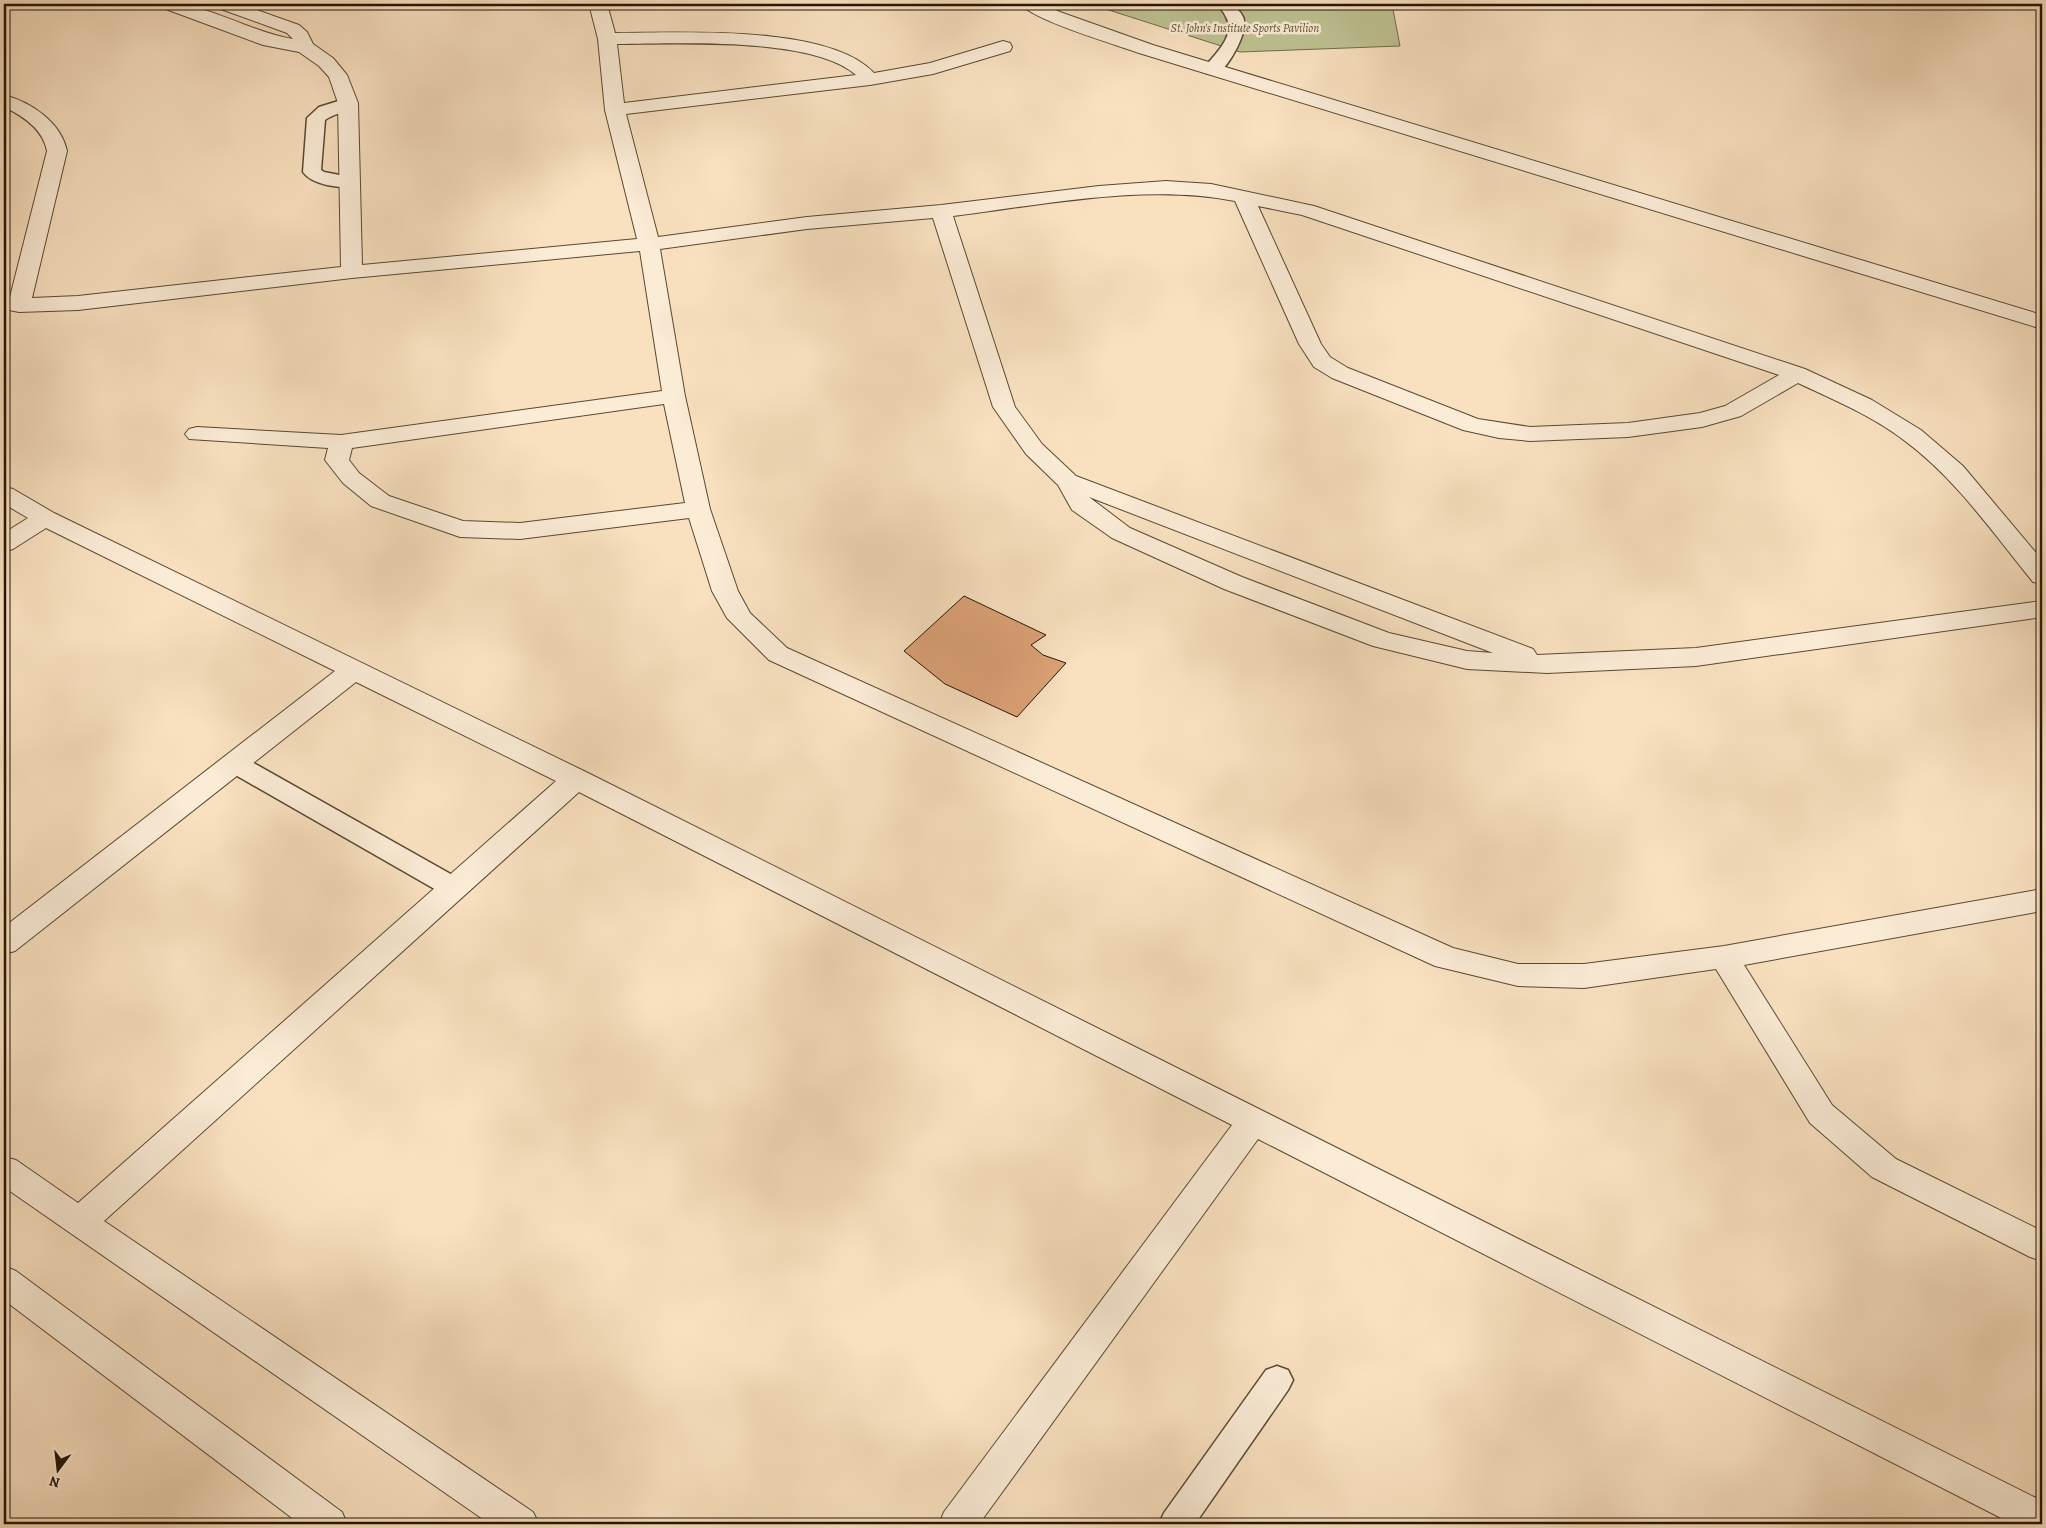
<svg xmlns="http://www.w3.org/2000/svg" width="2046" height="1528" font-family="Alegreya,serif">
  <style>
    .green { fill: #bec292; stroke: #726c4a }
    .building { fill: #dda278; stroke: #251503 }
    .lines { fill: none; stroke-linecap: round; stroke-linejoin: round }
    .service-casing { stroke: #5a4832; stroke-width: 3 }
    .minor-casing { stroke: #5a4832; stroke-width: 2 }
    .service { fill: #fbecd6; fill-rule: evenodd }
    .minor { fill: #fbecd6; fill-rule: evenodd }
    .labels { text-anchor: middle; stroke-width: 5; stroke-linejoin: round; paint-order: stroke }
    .far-park-label { font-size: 12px; font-style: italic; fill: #5b5235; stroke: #fbecd6 }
  </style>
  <rect width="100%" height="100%" fill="#f9e1c0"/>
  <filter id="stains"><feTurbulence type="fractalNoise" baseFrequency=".004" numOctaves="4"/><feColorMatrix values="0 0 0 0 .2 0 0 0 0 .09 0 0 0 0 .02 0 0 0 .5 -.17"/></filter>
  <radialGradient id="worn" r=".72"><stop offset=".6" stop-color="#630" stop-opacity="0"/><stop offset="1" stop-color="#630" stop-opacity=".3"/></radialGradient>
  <!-- green -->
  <path class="green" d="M1090,4H1392L1400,46L1240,52Z"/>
  <!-- building -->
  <path class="building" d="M964,596L1046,635L1031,645L1043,655L1066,663L1017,717L945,684L904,651Z"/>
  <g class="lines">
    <!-- service casing -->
    <g class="service-casing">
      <path id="service" d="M1217,4H1233C1237,9 1243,14 1244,20C1247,34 1229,66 1218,73C1214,75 1210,74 1206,73L1203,69C1213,56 1237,36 1226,17C1224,12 1220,8 1217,4Z
        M348,98L354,99L357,103C350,112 334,113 325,120L321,170L324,172L355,178L358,182L355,186C341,189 312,185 303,172L307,118L319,107Z
        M234,754L243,757L463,881L467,888L463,895L454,898L445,895L225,769L222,763L225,757Z
        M1277,1366L1288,1370L1293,1380L1288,1390L1195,1524H1159L1164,1513L1266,1370Z"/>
    </g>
    <!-- minor casing -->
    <g class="minor-casing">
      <path id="minor" d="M160,4C206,1 248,32 293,39L287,33L218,8L215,4H240L299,25L307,32L313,44L333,58L347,75L358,103L362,265L637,239L605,110L598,39L589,4H607L615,33C679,33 828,24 874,73L930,63L1003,41L1010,43L1012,47L1010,51L933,74L870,85L626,114L658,237L807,217L941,205L1099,186L1166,181L1211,184L1314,206L1805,369L1872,400L1921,430L1963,466L2042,560V584L2033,582C1993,533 1956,479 1905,441C1873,416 1834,400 1798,383L1741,416L1702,427L1628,437L1530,441L1499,438L1463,430L1332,378L1314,367L1299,344L1235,201C1147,183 1042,205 953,216L1015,407L1042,444L1076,476L1533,649L1537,655L1696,648L2042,601V617L1696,666L1547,673L1467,669L1373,646L1224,589L1112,538L1072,510L1058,485L1026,454L993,407L933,218L807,229L660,249L685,396L710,509L738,591L750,613L787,648L1453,948L1518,964H1584L1724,946L2042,889V911L1744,965L1832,1105L1896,1159L2042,1231V1261L2030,1257L1872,1177L1810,1123L1716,969L1584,988L1518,986L1435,966L769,660L727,618L712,591L689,518L520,539L460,537L371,506L343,483L325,460L328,448L189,439L185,434L189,429L197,427L341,435L662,391L640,251L352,278L78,310L19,312L4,309V297H10L47,151C43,129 23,116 4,107V95C31,102 61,122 67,151L32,298L78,296L341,267L338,103L329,77L319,66L299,52L263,45L163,8ZM617,44C674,44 812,36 856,75L624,103ZM1258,206L1302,215L1779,375L1725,406L1700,413L1628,423L1530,427L1478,419L1348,368L1330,357L1321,344ZM664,404L685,503L520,523L463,521L389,496L359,473L349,460L352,448ZM1089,497L1493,653L1467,651L1389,633L1242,577L1130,528Z
        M1021,4H1043L1060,12L1153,45L2042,315V329L1139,53C1117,45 1032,20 1021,4Z
        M4,487L13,489L54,513L586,772L2042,1501V1524H2013L1258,1139L979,1524H939L944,1512L1232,1125L579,792L104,1221L533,1512L539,1524H490L4,1187V1157L16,1160L78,1203L556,781L356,682L15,951L4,954V927L335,671L46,528L13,549L4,552V533L28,518L4,504Z
        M4,1266L16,1271L342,1512L347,1524H300L4,1300Z"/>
    </g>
    <!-- service -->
    <use href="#service" class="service"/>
    <!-- minor -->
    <use href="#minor" class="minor"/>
  </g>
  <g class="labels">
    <!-- far-park labels -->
    <g class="far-park-label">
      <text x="1245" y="32">St. John's Institute Sports Pavilion</text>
    </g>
  </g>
  <!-- margin -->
  <rect width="2046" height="1528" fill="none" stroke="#f9e1c0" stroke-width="20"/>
  <rect x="5" y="5" width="2036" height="1518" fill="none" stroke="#251503" stroke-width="2.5"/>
  <rect x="10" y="10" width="2026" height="1508" fill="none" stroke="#251503"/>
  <!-- north arrow -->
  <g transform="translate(58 1470) rotate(195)" stroke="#fbecd6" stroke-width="4" paint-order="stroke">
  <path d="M0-4L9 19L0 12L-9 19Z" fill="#251503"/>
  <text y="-8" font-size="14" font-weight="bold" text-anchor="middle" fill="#251503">N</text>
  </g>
  <rect width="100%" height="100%" filter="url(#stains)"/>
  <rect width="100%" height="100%" fill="url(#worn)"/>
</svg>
